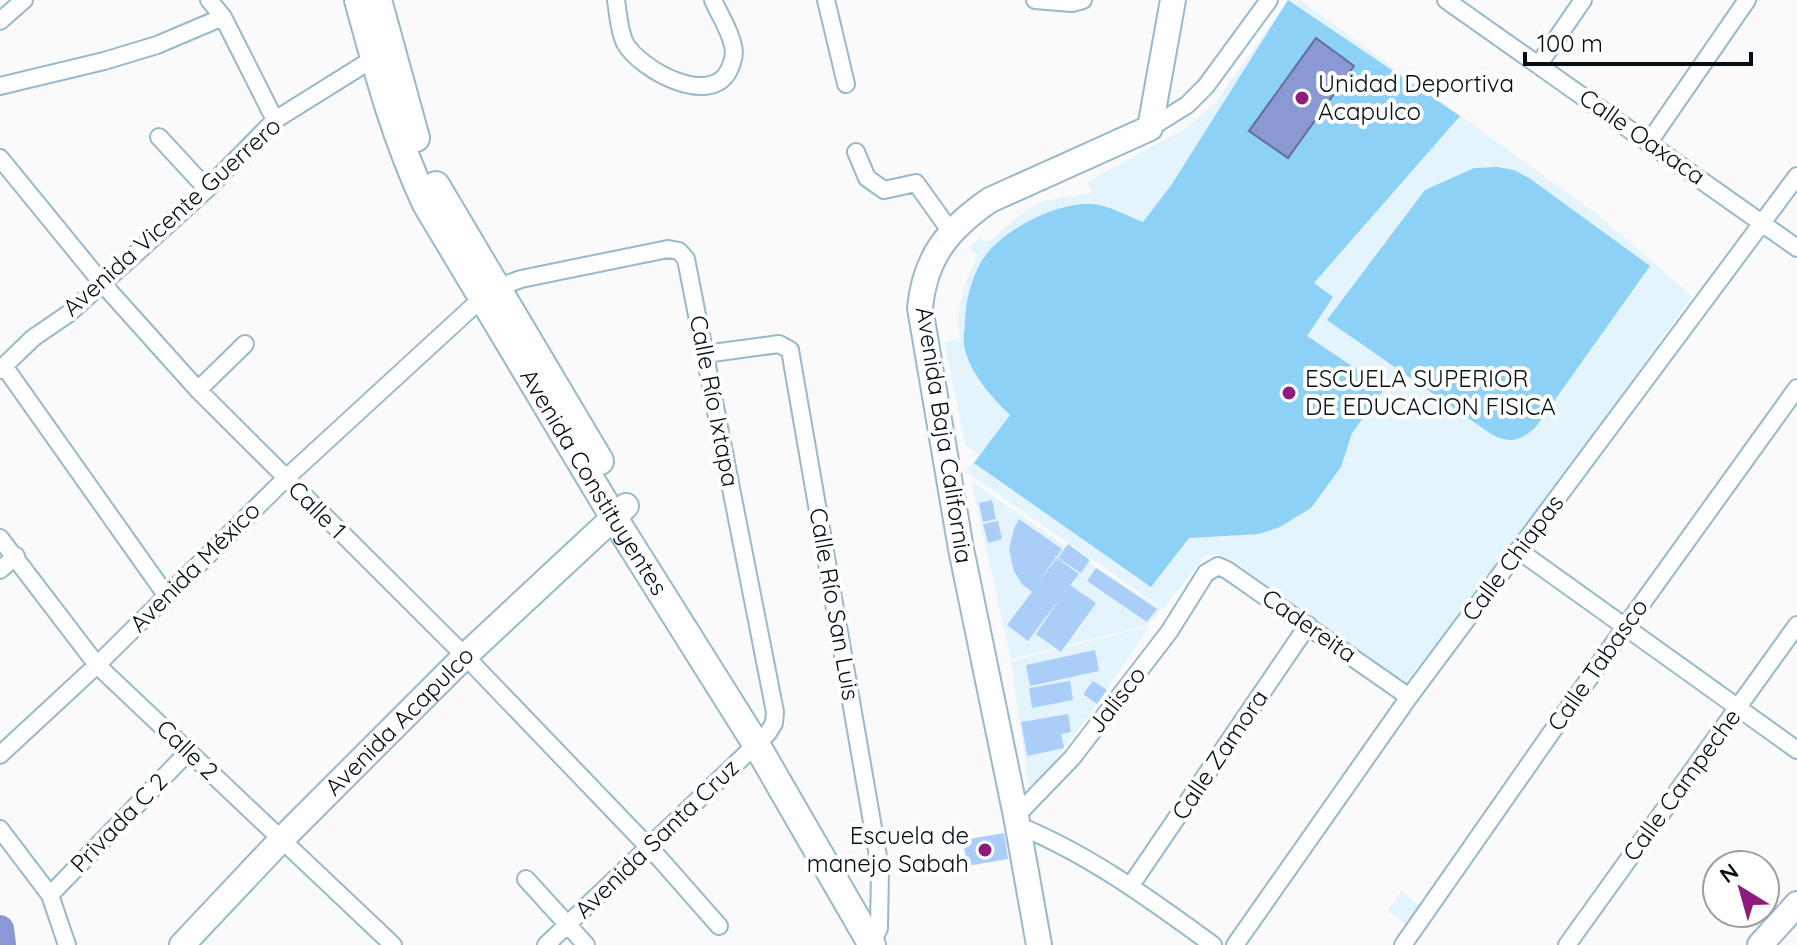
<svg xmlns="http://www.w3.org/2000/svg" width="1797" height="945" font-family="Quicksand,sans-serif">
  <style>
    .built { fill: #e4f4fd }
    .green { fill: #8dd1f6 }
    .water { fill: #8a98d3; stroke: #626f9a; stroke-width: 2 }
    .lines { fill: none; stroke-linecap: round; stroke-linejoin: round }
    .river { stroke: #8a98d3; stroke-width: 28 }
    .building { fill: #abcef9 }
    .street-casing { stroke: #98b9cb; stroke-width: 20 }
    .secondary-casing { stroke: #98b9cb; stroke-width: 28 }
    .primary-casing { stroke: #98b9cb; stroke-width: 30 }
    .street { stroke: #fff; stroke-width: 16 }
    .secondary { stroke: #fff; stroke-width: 24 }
    .primary { stroke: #fff; stroke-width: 26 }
    .poi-dot { fill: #8e1c7d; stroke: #fff; stroke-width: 3 }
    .labels { text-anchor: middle; stroke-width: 8; stroke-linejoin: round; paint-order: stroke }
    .poi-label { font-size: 24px; fill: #040f15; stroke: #fff; text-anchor: start }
    .street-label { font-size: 24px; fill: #040f15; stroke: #fff }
  </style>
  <rect width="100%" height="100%" fill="#fafafa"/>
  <!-- built -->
  <path class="built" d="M1288,0H1300L1598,215L1692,296L1411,689L1231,559L1216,554L1205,556L1163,609L966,472L978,455L965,444L944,342L960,338L958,321L961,299L966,280L978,256L969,248L980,237L987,243L1021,214L1040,202L1093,192L1087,182L1186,128L1215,103Z
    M971,481L1096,567L1161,609L1148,625L1011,659Z
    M1150,626L1093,710L1033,790L1029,788L1011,661Z
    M1401,891L1423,908L1410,928L1388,911Z"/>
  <!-- green -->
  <path class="green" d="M1288,0L1460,116L1314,283L1333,297L1307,336L1385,388L1352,433L1341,467L1311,508L1280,527L1259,534L1189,538L1151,587L974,463L1010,415C991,396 969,373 964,345C963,337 965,328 965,320C966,300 971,280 981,262C999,231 1056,202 1091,204C1110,205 1126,216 1143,222L1172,184Z
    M1497,167L1514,170L1529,178L1650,266L1535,428C1519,441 1510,444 1491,434L1327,320L1425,190L1474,168Z"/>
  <!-- water -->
  <path class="water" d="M1316,38L1354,66L1288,158L1249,131Z"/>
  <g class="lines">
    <!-- river -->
    <path class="river" d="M0,929L2,945"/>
  </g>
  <!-- building -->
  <path class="building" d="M992,500L996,519L983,522L979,503Z
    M1019,519L1062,549L1057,557L1053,554L1056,557L1039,581L1057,558L1079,574L1070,585L1096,603L1061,652L1036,634L1061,597L1028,641L1007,625L1032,592L1022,584L1014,571L1009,550L1014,528Z
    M998,521L1002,539L988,543L983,524Z
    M1068,544L1090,560L1081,573L1058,558Z
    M1096,568L1157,609L1147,622L1087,581Z
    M1095,650L1099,671L1030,686L1026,665Z
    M1070,681L1073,700L1032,708L1029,688Z
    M1093,681L1107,690L1097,704L1083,694Z
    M1068,714L1071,732L1061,734L1064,748L1027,756L1021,722Z
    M1004,833L1008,859L967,866L963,840Z"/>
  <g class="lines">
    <!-- street casing -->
    <g class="street-casing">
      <path id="street" d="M209,0L223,17L275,120
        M616,0C618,13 619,31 625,43C640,70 711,108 729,70C733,63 735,53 733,46C730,30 719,14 713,0
        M826,0L846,84
        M1035,0L1072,3L1083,0
        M1446,0L1797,248
        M0,21L24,0
        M1539,64L1583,0
        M0,86L104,61L157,45L223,17
        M1150,128L1187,105L1206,86L1269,0
        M159,137L207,189
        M1649,142L1747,0
        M856,152L867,178L884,190L916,183L951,232
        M0,158L102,283L198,390L465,656L660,859L719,926
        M705,354L779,344L790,350L880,868L879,928L872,944
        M4,366L166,595
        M0,370L33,338L68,314L132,257L207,189L275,120L379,55
        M198,390L245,344
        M0,538L97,665L393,945
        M1518,550L1797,750
        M0,570L16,556
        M0,755L97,665L285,479L481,299L499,287L521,279L668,249L679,251L686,259L775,712L774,723L768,733L546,945
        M1016,816L1072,758L1169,632L1206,573L1218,566L1227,570L1409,697
        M1017,825C1089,854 1151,900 1213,945
        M0,829L50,895L67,945
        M526,879L586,945
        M1131,885L1308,625
        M50,895L188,752
        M1235,945L1409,697L1797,176
        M1403,945L1625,627L1797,388
        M1567,945L1797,625"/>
    </g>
    <!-- secondary casing -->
    <g class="secondary-casing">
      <g id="secondary">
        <path id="s1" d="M182,945L281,840L465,656L626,506"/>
        <path d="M1039,945L1016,816L961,549L920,308C925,257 948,229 990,200L1150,128L1173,0"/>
        <path d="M1760,945L1797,904"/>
      </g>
    </g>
    <!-- primary casing -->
    <g class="primary-casing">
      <g id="primary">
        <path id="s2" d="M358,0C377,70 395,138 426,204L614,518L756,744L872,945"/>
        <path d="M378,0L416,138"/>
        <path d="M436,185L600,461"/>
      </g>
    </g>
    <!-- street -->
    <use href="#street" class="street"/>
    <!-- secondary -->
    <use href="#secondary" class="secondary"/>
    <!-- primary -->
    <use href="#primary" class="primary"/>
  </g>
  <!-- markers -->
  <g class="poi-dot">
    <circle cx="1302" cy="98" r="8"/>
    <circle cx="1289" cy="393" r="8"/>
    <circle cx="985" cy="850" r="8"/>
  </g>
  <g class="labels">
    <!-- poi labels -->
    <g class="poi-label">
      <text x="1318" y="92">Unidad Deportiva<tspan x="1318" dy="28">Acapulco</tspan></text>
      <text x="1305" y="387">ESCUELA SUPERIOR<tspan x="1305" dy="28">DE EDUCACION FISICA</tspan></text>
      <text x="969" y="844" text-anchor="end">Escuela de<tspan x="969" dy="28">manejo Sabah</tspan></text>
    </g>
    <!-- street labels -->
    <g class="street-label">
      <text transform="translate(1642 137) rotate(35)" y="8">Calle Oaxaca</text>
      <text transform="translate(172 217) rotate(-42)" y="8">Avenida Vicente Guerrero</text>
      <text transform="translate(714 401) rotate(79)" y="8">Calle Río Ixtapa</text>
      <text transform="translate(944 435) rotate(81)" y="8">Avenida Baja California</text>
      <text dy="8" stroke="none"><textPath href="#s2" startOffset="540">Avenida Constituyentes</textPath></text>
      <text transform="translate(317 510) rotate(45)" y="8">Calle 1</text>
      <text transform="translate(1513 558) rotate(-53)" y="8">Calle Chiapas</text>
      <text transform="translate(195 567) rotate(-45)" y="8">Avenida México</text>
      <text transform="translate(834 604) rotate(80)" y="8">Calle Río San Luis</text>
      <text transform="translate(1309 626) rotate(35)" y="8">Cadereita</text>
      <text transform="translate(1598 665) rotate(-55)" y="8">Calle Tabasco</text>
      <text transform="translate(1117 700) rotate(-52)" y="8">Jalisco</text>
      <text dy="8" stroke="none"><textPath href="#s1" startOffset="312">Avenida Acapulco</textPath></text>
      <text transform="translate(187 750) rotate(44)" y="8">Calle 2</text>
      <text transform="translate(1220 755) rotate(-56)" y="8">Calle Zamora</text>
      <text transform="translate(1682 785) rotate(-54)" y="8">Calle Campeche</text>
      <text transform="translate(119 823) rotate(-46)" y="8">Privada C 2</text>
      <text transform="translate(657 839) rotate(-44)" y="8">Avenida Santa Cruz</text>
    </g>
  </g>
  <!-- north arrow -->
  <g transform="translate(1741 889) rotate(323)"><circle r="38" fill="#ffffff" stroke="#9b9fa1" stroke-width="2"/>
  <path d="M0-6L14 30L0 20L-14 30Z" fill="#8e1c7d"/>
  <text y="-12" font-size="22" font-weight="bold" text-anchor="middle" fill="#040f15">N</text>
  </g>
  <!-- scale -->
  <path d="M1525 52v12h226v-12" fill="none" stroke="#040f15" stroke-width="4"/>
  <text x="1537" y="52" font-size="24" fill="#040f15" stroke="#ffffff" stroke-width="6" paint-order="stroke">100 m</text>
</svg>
